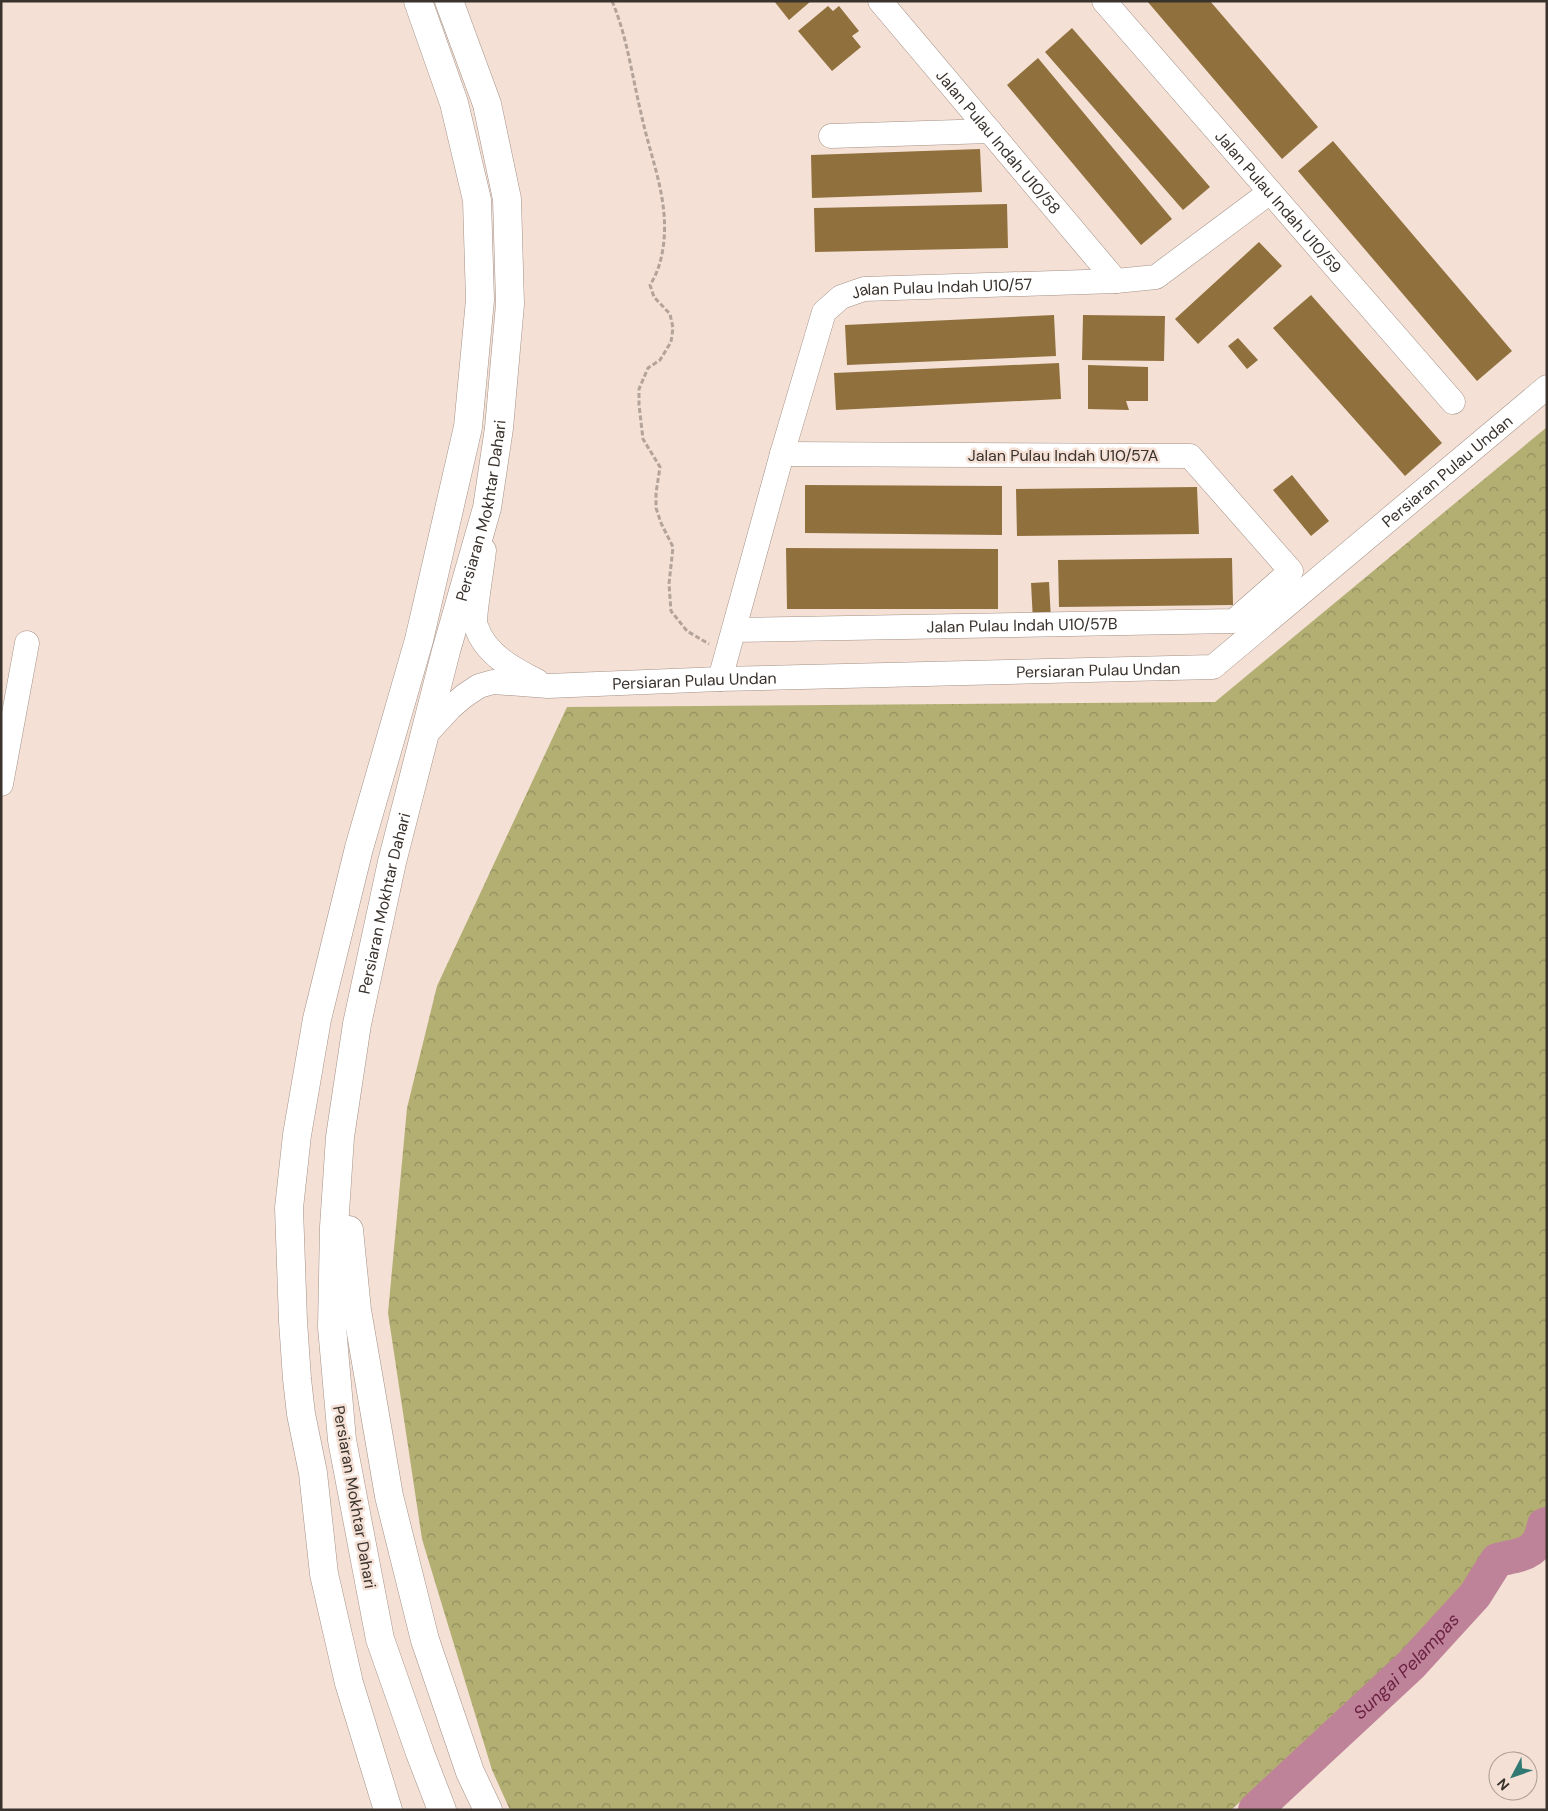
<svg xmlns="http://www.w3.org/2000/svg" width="1548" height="1811" font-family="'DM Sans',sans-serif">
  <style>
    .forest { fill: url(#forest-crowns) }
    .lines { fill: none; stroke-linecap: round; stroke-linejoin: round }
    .river { stroke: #bf8399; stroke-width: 34 }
    .building { fill: #90703d }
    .minor-casing { stroke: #a39187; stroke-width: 25 }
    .major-casing { stroke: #a39187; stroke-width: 29 }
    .path { stroke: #b3a39b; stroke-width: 3; stroke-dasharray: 5 2.5; stroke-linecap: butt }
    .minor { stroke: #fff; stroke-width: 24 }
    .major { stroke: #fff; stroke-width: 28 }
    .labels { text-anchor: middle; stroke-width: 5; stroke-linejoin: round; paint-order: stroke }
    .street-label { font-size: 16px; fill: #39322d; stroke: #f4e0d5 }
    .water-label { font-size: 18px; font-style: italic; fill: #6b2243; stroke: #f4e0d5 }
  </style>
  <defs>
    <pattern id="forest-crowns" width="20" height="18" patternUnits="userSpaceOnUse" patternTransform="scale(1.25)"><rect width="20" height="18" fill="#b3af73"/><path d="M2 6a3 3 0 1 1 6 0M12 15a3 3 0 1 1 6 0" fill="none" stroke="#938f5f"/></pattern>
  </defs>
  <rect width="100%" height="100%" fill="#f4e0d5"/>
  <!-- forest -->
  <path class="forest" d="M1547,427V1531L1231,1810H510L492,1770L422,1539L388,1313L407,1108L437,986L567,707L1215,702Z"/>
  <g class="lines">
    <!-- river -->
    <path class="river" id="s1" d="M1255,1810L1411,1665L1475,1595L1497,1560C1523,1554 1538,1555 1544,1525L1547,1524"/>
  </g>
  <!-- building -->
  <path class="building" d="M774,1H811L789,20Z
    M1147,1H1210L1318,127L1282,159Z
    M828,6L833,11L839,6L859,31L852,36L861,47L832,71L798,31Z
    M1072,28L1210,187L1183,210L1045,52Z
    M1038,58L1172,219L1141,245L1007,85Z
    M1333,141L1512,351L1477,381L1298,171Z
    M980,149L982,192L812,198L811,155Z
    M1007,204L1008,248L815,252L814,208Z
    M1259,242L1282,266L1198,344L1175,319Z
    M1311,295L1442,443L1405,476L1273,328Z
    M1054,315L1056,356L847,365L845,325Z
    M1083,315L1165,316L1164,361L1082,360Z
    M1238,338L1258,360L1247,369L1228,346Z
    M1059,363L1061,399L836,410L834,373Z
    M1088,365L1148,367V401H1126L1129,410L1088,409Z
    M1292,475L1329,521L1311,536L1273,490Z
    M805,485L1002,486V535L805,533Z
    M1197,487L1199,534L1017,536L1016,489Z
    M786,548L998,549V609H787Z
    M1232,558L1233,605L1059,607L1058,560Z
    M1049,582L1051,620L1033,621L1031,583Z"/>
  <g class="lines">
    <!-- minor casing -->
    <g class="minor-casing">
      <g id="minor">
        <path id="s2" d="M880,1L1116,281"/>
        <path id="s3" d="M1104,1L1453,402"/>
        <path d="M831,136L990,131"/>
        <path d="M484,550C483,563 473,618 476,626C485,654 513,669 537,681"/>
        <path id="s4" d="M734,630L1234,621L1291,571L1190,456L782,454"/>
        <path id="s5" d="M720,679L782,454L824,312L841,297L864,289L1116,281L1156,277L1270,192"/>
        <path id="s6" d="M426,734L450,708L464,696L479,686L493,682L548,686L720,679L1213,667L1547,387"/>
        <path d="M1,784L27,643"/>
      </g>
    </g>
    <!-- major casing -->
    <g class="major-casing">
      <g id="major">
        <path d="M349,1230L357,1310L389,1496L425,1640L470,1772L488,1810"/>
        <path d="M388,1810L349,1683L324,1574L313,1473L301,1414L297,1379L293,1321L289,1208L297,1135L317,1019L359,848L419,640L468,427L480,300L477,200L454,103L418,1"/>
        <path id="s7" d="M442,1810L420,1753L380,1639L342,1440L332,1327L334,1227L340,1137L357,1024L392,862L446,651L487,508L499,428L510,304L507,199L487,104L449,1"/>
      </g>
    </g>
    <!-- path -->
    <path class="path" d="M612,1C627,36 632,76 641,113C648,147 661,179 664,214C666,237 663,265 650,285L654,297L670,314L673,328L671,342L660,360L648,368L639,389V405L643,439L660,467L656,493V508L661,523L673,547L669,584L671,611L687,631L709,644"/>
    <!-- minor -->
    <use href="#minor" class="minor"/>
    <!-- major -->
    <use href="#major" class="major"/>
  </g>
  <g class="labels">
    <!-- street labels -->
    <g class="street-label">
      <text dy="6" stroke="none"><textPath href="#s2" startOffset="184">Jalan Pulau Indah U10/58</textPath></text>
      <text dy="6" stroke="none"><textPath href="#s3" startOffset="266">Jalan Pulau Indah U10/59</textPath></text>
      <text dy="6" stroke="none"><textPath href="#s5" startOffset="506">Jalan Pulau Indah U10/57</textPath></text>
      <text x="1063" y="461">Jalan Pulau Indah U10/57A</text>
      <text dy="6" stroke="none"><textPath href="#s6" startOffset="1112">Persiaran Pulau Undan</textPath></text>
      <text dy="6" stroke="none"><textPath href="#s7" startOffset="1331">Persiaran Mokhtar Dahari</textPath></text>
      <text dy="6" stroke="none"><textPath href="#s4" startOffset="288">Jalan Pulau Indah U10/57B</textPath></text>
      <text dy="6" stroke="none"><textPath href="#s6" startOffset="692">Persiaran Pulau Undan</textPath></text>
      <text dy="6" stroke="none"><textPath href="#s6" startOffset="288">Persiaran Pulau Undan</textPath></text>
      <text dy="6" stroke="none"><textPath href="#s7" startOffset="926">Persiaran Mokhtar Dahari</textPath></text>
      <text transform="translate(355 1497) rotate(80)" y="6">Persiaran Mokhtar Dahari</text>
    </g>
    <!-- water labels -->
    <g class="water-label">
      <text dy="6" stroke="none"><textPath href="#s1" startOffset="209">Sungai Pelampas</textPath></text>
    </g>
  </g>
  <!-- border -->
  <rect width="1548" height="1811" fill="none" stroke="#39322d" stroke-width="5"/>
  <!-- north arrow -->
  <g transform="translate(1513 1776) rotate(229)"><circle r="24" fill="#f4e0d5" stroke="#a99a92"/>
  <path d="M0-4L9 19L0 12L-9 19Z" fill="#317973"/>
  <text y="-8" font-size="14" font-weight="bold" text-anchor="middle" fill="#39322d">N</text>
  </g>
</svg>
